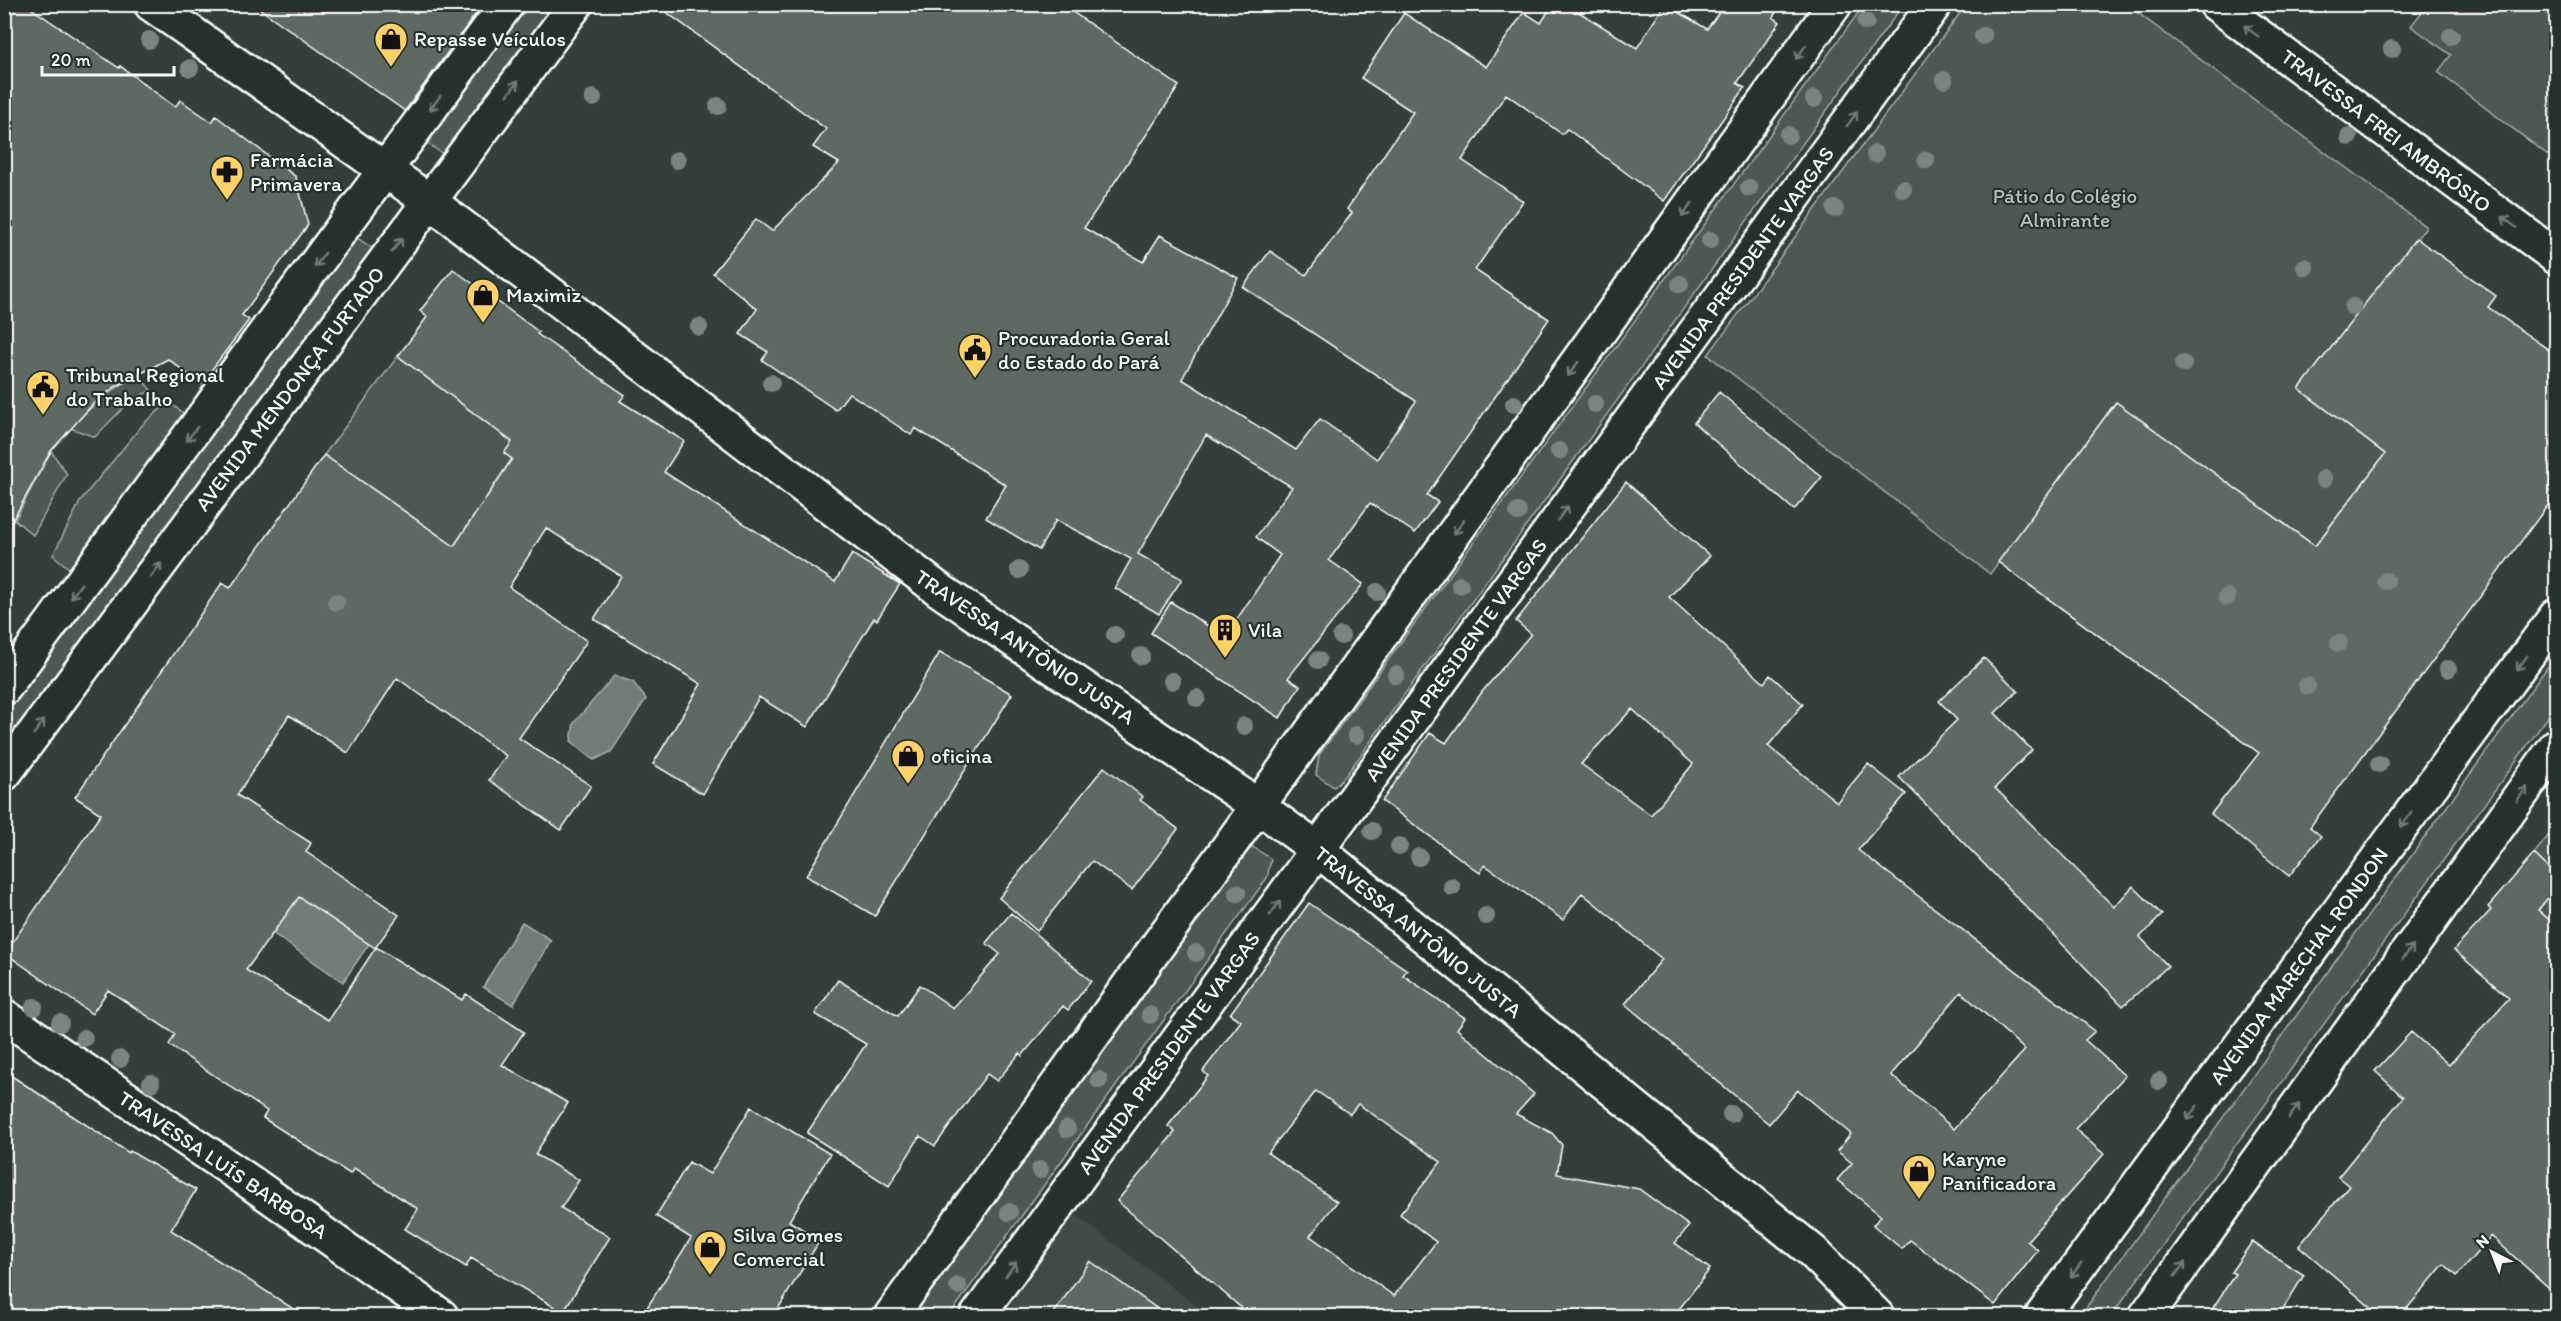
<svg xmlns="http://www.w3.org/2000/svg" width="2561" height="1321" font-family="Itim,sans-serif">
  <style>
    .built { fill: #404c47 }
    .green { fill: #4d5853; stroke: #a6aca9; stroke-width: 1.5 }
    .water { fill: #737b78; stroke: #abb0ae; stroke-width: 1.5 }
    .building { fill: #5f6964; stroke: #fff; stroke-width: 1.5; fill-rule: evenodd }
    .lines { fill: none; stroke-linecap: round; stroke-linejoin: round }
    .street-casing { stroke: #fff; stroke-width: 38 }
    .secondary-casing { stroke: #fff; stroke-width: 38 }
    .primary-casing { stroke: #fff; stroke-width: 38 }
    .street { stroke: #26332d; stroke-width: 33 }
    .secondary { stroke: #26332d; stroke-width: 33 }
    .primary { stroke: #26332d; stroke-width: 33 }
    .tree { fill: #7c8480 }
    .oneway { stroke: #727a76 }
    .labels { text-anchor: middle; stroke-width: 4.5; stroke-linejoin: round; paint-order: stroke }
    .poi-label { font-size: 21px; fill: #fff; stroke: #26332d; text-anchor: start }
    .street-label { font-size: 21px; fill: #fff; stroke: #26332d }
    .park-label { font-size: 21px; fill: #b8bcba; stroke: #26332d }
  </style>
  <rect width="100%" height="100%" fill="#333f3a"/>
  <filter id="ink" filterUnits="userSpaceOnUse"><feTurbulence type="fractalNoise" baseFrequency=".0167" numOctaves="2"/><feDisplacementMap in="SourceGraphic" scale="12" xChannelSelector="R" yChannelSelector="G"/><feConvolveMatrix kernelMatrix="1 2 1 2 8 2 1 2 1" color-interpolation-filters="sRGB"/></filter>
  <g filter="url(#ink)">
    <!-- built -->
    <path class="built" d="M1069,1210L1210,1316H993Z"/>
    <!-- green -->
    <path class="green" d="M520,5H554L443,154L422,140Z
      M1864,5H1903L1347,774L1334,787L1316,775L1319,755Z
      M1966,5H2127L2426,227L2299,389L2385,454L2315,546L2116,402L1990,574L1708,355Z
      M2427,5H2556V161L2438,72L2451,55L2411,26Z
      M351,234L378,252L5,756V707Z
      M398,356L513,441L512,459L454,546L324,455Z
      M138,375L151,390L128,403L95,437L70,428C91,406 111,389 138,375Z
      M169,402L188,417L71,570L53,555L81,500L143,424Z
      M51,451L67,474L33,535L15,520Z
      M2556,655V706L2111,1316H2080Z
      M2556,826V875L2534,854Z
      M1253,847L1271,859L1267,878L949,1316H911L1235,862Z
      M2556,888V926L2538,910Z"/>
    <!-- water -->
    <path class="water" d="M614,676L633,682L646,699L611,752L594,760L571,741L574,723Z
      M288,890L369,944L343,982L262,926Z
      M522,922L551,940L513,1005L483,987Z"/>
    <!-- building -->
    <path class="building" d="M4,4H25L119,68L120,66L175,107L180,100L212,122L216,116L296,177L308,225L242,315L249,320L201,384L168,359L115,387L93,404L51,451L4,536Z
      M253,4H483L405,111Z
      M655,4H1061L1179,86L1084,228L1143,262L1160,235L1238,278L1182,379L1296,450L1320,419L1377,459L1416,401L1243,287L1270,251L1306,275L1352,213L1347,209L1413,112L1361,78L1404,13L1486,67L1524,12L1541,23L1553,4H1566L1637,48L1665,4L1707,29L1725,4H1781L1773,17L1780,22L1737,83L1745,88L1664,201L1567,129L1562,134L1506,94L1462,160L1523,201L1475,270L1549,319L1427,495L1438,502L1415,533L1370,503L1329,560L1363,584L1288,678L1300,686L1280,718L1151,633L1171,602L1225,637L1280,555L1256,537L1292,487L1206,435L1138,554L1182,579L1159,614L1115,588L1131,559L1056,520L1039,550L986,518L1006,485L915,428L911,435L849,393L836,410L762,360L768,352L740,334L757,309L713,273L756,219L772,231L839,163L813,147L826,129Z
      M2416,238L2496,296L2488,307L2556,355V494L2310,827L2321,836L2289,876L2211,814L2259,753L1998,562L2116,402L2315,546L2385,454L2299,389Z
      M453,269L539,332L537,334L625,395L620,401L684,441L664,472L835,582L852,554L900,584L877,620L874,618L807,727L759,697L703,794L653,764L701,684L594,619L621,576L546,528L509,587L587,641L519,738L591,786L561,830L489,780L506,756L397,678L348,753L289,715L237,795L311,843L306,852L399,915L375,948L299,897L246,970L328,1020L376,947L462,1000L466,994L524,1032L502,1065L568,1103L535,1154L579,1180L561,1208L610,1237L563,1312L471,1258L466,1267L405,1229L418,1209L354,1168L350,1174L263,1118L267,1111L169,1045L175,1034L108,990L92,1014L5,953L101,814L75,797L222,583L230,588L324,455L454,546L512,459L504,453L512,442L398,356L427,317L420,311Z
      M1719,392L1822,477L1794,510L1694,423Z
      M1626,482L1710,556L1669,597L1764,683L1770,675L1803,704L1768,746L1837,802L1868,764L1906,794L1858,850L2095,1031L2085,1040L2125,1076L2075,1129L2104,1154L2027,1241L2038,1250L1995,1305L1910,1240L1902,1249L1873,1225L1881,1216L1837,1180L1852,1163L1837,1151L1851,1134L1798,1090L1769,1124L1625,1004L1662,959L1582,893L1563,920L1485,865L1480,873L1382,801L1430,733L1446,743L1482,692L1531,634L1516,621ZM1632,709L1693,764L1651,815L1581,764ZM1961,992L2025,1050L1954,1129L1891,1075Z
      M940,652L1012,694L875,916L806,876Z
      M1984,658L2018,691L1995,713L2032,750L1995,788L2114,907L2133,886L2162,915L2140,937L2168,966L2123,1006L1899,777L1957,720L1939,701Z
      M1104,767L1143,797L1140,800L1178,829L1132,890L1092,861L1037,931L999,898Z
      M2534,854L2556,875V888L2538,910L2556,926V1294L2491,1236L2457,1276L2444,1264L2400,1317H2382L2299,1246L2349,1186L2338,1177L2403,1097L2375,1071L2411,1032L2449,1065L2509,998L2454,950L2491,910L2488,907Z
      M1309,903L1407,970L1403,975L1465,1018L1457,1029L1534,1094L1516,1114L1552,1133L1562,1145L1557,1174L1639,1189L1689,1226L1675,1243L1710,1269L1673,1317H1252L1117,1201L1175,1132L1168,1126L1208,1076L1203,1071L1241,1021L1230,1014ZM1316,1091L1350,1114L1358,1104L1441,1162L1400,1214L1436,1242L1394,1296L1310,1236L1337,1202L1268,1153Z
      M1011,913L1091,981L1068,1010L1063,1006L1022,1056L1020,1053L997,1081L987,1074L935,1146L920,1136L889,1186L807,1133L866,1044L815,1014L838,980L898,1016L920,985L953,1008L1000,954L986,943Z
      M4,1071L129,1153L130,1151L196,1190L171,1230L306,1317H4Z
      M751,1107L830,1154L789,1221L820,1240L773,1317H641L691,1238L656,1216L689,1162L710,1174Z
      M2252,1242L2304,1275L2278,1317H2207L2235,1274L2231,1272Z
      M1090,1261L1169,1317H1051Z"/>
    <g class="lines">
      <!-- street casing -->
      <g class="street-casing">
        <path id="street" d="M151,4L429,201L938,589L1258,806L1318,850L1812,1251L1877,1316
          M2216,4L2556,257
          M4,1016L247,1180L441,1316"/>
      </g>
      <!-- secondary casing -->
      <g class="secondary-casing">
        <path id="secondary" d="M891,1316L1835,4
          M977,1316L1935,4
          M2042,1316L2556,616
          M2146,1316L2556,746"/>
      </g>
      <!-- primary casing -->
      <g class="primary-casing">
        <path id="primary" d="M4,688L507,4
          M4,774L576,4"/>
      </g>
      <!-- street -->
      <use href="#street" class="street"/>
      <!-- secondary -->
      <use href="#secondary" class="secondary"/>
      <!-- primary -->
      <use href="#primary" class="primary"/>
    </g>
    <!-- trees -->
    <g class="tree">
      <circle cx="1866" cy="22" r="9"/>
      <circle cx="1983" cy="36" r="9"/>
      <circle cx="2451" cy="36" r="9"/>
      <circle cx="149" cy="40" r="9"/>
      <circle cx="2392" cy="49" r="9"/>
      <circle cx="190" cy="68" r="9"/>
      <circle cx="1944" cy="80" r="9"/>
      <circle cx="593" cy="98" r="9"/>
      <circle cx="1814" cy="99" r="9"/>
      <circle cx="718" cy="106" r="9"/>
      <circle cx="1788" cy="135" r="9"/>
      <circle cx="2349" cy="137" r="9"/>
      <circle cx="1875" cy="154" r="9"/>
      <circle cx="677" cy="160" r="9"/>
      <circle cx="1926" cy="160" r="9"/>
      <circle cx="1749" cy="188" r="9"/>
      <circle cx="1903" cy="189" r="9"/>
      <circle cx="1835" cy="209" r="9"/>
      <circle cx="1710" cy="240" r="9"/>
      <circle cx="2305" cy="267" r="9"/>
      <circle cx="1680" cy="284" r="9"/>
      <circle cx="2353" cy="307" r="9"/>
      <circle cx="699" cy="327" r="9"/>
      <circle cx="2183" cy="364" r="9"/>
      <circle cx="771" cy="383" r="9"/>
      <circle cx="1514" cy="404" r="9"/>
      <circle cx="1595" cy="404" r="9"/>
      <circle cx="1559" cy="451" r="9"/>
      <circle cx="2324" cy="479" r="9"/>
      <circle cx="1518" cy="512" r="9"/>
      <circle cx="1019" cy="570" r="9"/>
      <circle cx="2386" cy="581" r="9"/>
      <circle cx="1460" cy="585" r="9"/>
      <circle cx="1377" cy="592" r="9"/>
      <circle cx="2227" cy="597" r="9"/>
      <circle cx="336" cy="602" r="9"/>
      <circle cx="1115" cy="635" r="9"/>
      <circle cx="1341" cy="636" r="9"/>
      <circle cx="2339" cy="643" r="9"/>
      <circle cx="1141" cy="656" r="9"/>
      <circle cx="1318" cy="660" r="9"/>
      <circle cx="2448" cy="669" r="9"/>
      <circle cx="1396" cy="675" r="9"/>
      <circle cx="1172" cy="681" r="9"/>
      <circle cx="2307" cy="686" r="9"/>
      <circle cx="1197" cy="698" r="9"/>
      <circle cx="1244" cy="726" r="9"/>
      <circle cx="1356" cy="735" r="9"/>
      <circle cx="2379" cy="764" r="9"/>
      <circle cx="1372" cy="831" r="9"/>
      <circle cx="1399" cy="846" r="9"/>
      <circle cx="1419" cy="857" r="9"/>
      <circle cx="1452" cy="887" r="9"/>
      <circle cx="1237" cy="893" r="9"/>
      <circle cx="1486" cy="916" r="9"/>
      <circle cx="1196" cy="953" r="9"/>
      <circle cx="34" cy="1007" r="9"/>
      <circle cx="1150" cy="1015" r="9"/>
      <circle cx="60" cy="1023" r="9"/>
      <circle cx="84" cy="1038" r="9"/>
      <circle cx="120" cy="1059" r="9"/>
      <circle cx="1099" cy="1080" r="9"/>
      <circle cx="2159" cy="1081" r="9"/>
      <circle cx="151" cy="1083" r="9"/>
      <circle cx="1731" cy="1114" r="9"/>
      <circle cx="1067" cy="1129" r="9"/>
      <circle cx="1040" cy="1170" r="9"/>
      <circle cx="1009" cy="1212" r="9"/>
      <circle cx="958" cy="1286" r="9"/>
    </g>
    <!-- one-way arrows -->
    <defs><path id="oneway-shaft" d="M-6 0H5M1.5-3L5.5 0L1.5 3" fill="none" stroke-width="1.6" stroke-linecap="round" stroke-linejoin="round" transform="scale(1.5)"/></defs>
    <g class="oneway">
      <use href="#oneway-shaft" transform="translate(2251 31) rotate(-143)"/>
      <use href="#oneway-shaft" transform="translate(1801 52) rotate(126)"/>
      <use href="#oneway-shaft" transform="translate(513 88) rotate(-53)"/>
      <use href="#oneway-shaft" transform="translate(435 103) rotate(126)"/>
      <use href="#oneway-shaft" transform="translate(1852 119) rotate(-54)"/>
      <use href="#oneway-shaft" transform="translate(1687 210) rotate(126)"/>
      <use href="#oneway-shaft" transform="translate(2509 222) rotate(-143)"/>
      <use href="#oneway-shaft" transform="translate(397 245) rotate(-53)"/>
      <use href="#oneway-shaft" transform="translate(320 260) rotate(126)"/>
      <use href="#oneway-shaft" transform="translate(1573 369) rotate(126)"/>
      <use href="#oneway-shaft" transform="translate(192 434) rotate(126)"/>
      <use href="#oneway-shaft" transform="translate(1563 513) rotate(-54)"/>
      <use href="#oneway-shaft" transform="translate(1459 527) rotate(126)"/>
      <use href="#oneway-shaft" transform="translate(156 570) rotate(-53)"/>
      <use href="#oneway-shaft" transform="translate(76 591) rotate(126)"/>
      <use href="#oneway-shaft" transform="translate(2522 663) rotate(126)"/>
      <use href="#oneway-shaft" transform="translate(39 727) rotate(-53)"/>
      <use href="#oneway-shaft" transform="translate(2522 794) rotate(-54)"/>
      <use href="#oneway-shaft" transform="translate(2406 820) rotate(126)"/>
      <use href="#oneway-shaft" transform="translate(1275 908) rotate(-54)"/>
      <use href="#oneway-shaft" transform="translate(2408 952) rotate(-54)"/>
      <use href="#oneway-shaft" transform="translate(2294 1111) rotate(-54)"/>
      <use href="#oneway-shaft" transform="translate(2192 1113) rotate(126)"/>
      <use href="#oneway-shaft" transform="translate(1011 1269) rotate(-54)"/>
      <use href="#oneway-shaft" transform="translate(2180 1269) rotate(-54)"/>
      <use href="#oneway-shaft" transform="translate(2076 1270) rotate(126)"/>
    </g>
  </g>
  <!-- icons -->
  <defs>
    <g id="shop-pin" transform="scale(1.725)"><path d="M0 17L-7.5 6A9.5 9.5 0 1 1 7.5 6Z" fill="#ffd166" stroke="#26332d"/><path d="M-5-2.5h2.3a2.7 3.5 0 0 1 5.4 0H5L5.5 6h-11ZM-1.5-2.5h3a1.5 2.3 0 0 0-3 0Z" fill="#111"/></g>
    <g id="pharmacy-pin" transform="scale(1.725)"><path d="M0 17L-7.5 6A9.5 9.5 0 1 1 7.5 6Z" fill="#ffd166" stroke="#26332d"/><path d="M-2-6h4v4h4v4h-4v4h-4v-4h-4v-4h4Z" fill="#111"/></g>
    <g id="civic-pin" transform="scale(1.725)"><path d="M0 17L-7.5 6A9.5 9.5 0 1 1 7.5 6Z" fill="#ffd166" stroke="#26332d"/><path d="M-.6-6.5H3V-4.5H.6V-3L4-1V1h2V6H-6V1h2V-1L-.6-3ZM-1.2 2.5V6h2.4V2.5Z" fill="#111"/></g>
    <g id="building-pin" transform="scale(1.725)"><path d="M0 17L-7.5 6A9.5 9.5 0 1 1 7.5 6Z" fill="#ffd166" stroke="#26332d"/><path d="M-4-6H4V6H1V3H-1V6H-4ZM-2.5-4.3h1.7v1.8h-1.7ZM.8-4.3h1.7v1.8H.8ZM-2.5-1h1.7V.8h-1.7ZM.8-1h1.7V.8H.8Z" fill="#111"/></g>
  </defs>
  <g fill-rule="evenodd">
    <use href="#shop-pin" x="391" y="39"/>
    <use href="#pharmacy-pin" x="227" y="172"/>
    <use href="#shop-pin" x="483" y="295"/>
    <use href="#civic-pin" x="975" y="350"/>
    <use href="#civic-pin" x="43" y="387"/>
    <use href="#building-pin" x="1225" y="630"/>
    <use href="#shop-pin" x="908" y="756"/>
    <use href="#shop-pin" x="1919" y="1171"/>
    <use href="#shop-pin" x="710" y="1247"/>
  </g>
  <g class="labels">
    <!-- poi labels -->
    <g class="poi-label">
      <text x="414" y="46">Repasse Veículos</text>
      <text x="250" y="167">Farmácia<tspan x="250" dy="24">Primavera</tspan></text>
      <text x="506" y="302">Maximiz</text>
      <text x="998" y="345">Procuradoria Geral<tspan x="998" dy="24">do Estado do Pará</tspan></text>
      <text x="66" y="382">Tribunal Regional<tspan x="66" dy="24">do Trabalho</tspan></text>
      <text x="1248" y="637">Vila</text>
      <text x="931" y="763">oficina</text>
      <text x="1942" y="1166">Karyne<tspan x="1942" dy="24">Panificadora</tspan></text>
      <text x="733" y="1242">Silva Gomes<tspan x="733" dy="24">Comercial</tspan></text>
    </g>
    <!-- street labels -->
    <g class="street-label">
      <text transform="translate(2386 131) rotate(37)" y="7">TRAVESSA FREI AMBRÓSIO</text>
      <text transform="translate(1743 268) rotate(-54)" y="7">AVENIDA PRESIDENTE VARGAS</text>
      <text transform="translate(290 389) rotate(-53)" y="7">AVENIDA MENDONÇA FURTADO</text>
      <text transform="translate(1025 647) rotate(34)" y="7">TRAVESSA ANTÔNIO JUSTA</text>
      <text transform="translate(1456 660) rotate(-54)" y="7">AVENIDA PRESIDENTE VARGAS</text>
      <text transform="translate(1418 932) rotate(39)" y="7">TRAVESSA ANTÔNIO JUSTA</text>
      <text transform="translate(2299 966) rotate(-54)" y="7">AVENIDA MARECHAL RONDON</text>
      <text transform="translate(1169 1053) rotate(-54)" y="7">AVENIDA PRESIDENTE VARGAS</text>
      <text transform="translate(223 1165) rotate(34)" y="7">TRAVESSA LUÍS BARBOSA</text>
    </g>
    <!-- park labels -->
    <g class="park-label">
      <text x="2065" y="203">Pátio do Colégio<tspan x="2065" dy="24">Almirante</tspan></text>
    </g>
  </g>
  <!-- margin -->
  <rect width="2561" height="1321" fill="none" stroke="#26332d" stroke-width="24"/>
  <rect x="12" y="12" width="2537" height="1297" fill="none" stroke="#fff" stroke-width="2" filter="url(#ink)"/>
  <!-- north arrow -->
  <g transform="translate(2492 1252) rotate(318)" stroke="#26332d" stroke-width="4.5" paint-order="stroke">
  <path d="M0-4.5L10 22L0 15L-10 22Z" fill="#ffffff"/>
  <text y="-9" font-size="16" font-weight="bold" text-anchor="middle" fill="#ffffff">N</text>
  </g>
  <!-- scale -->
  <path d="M42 66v9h132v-9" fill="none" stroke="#ffffff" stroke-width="3"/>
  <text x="51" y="66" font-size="18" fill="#ffffff" stroke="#26332d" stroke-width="4.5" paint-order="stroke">20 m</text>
</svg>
